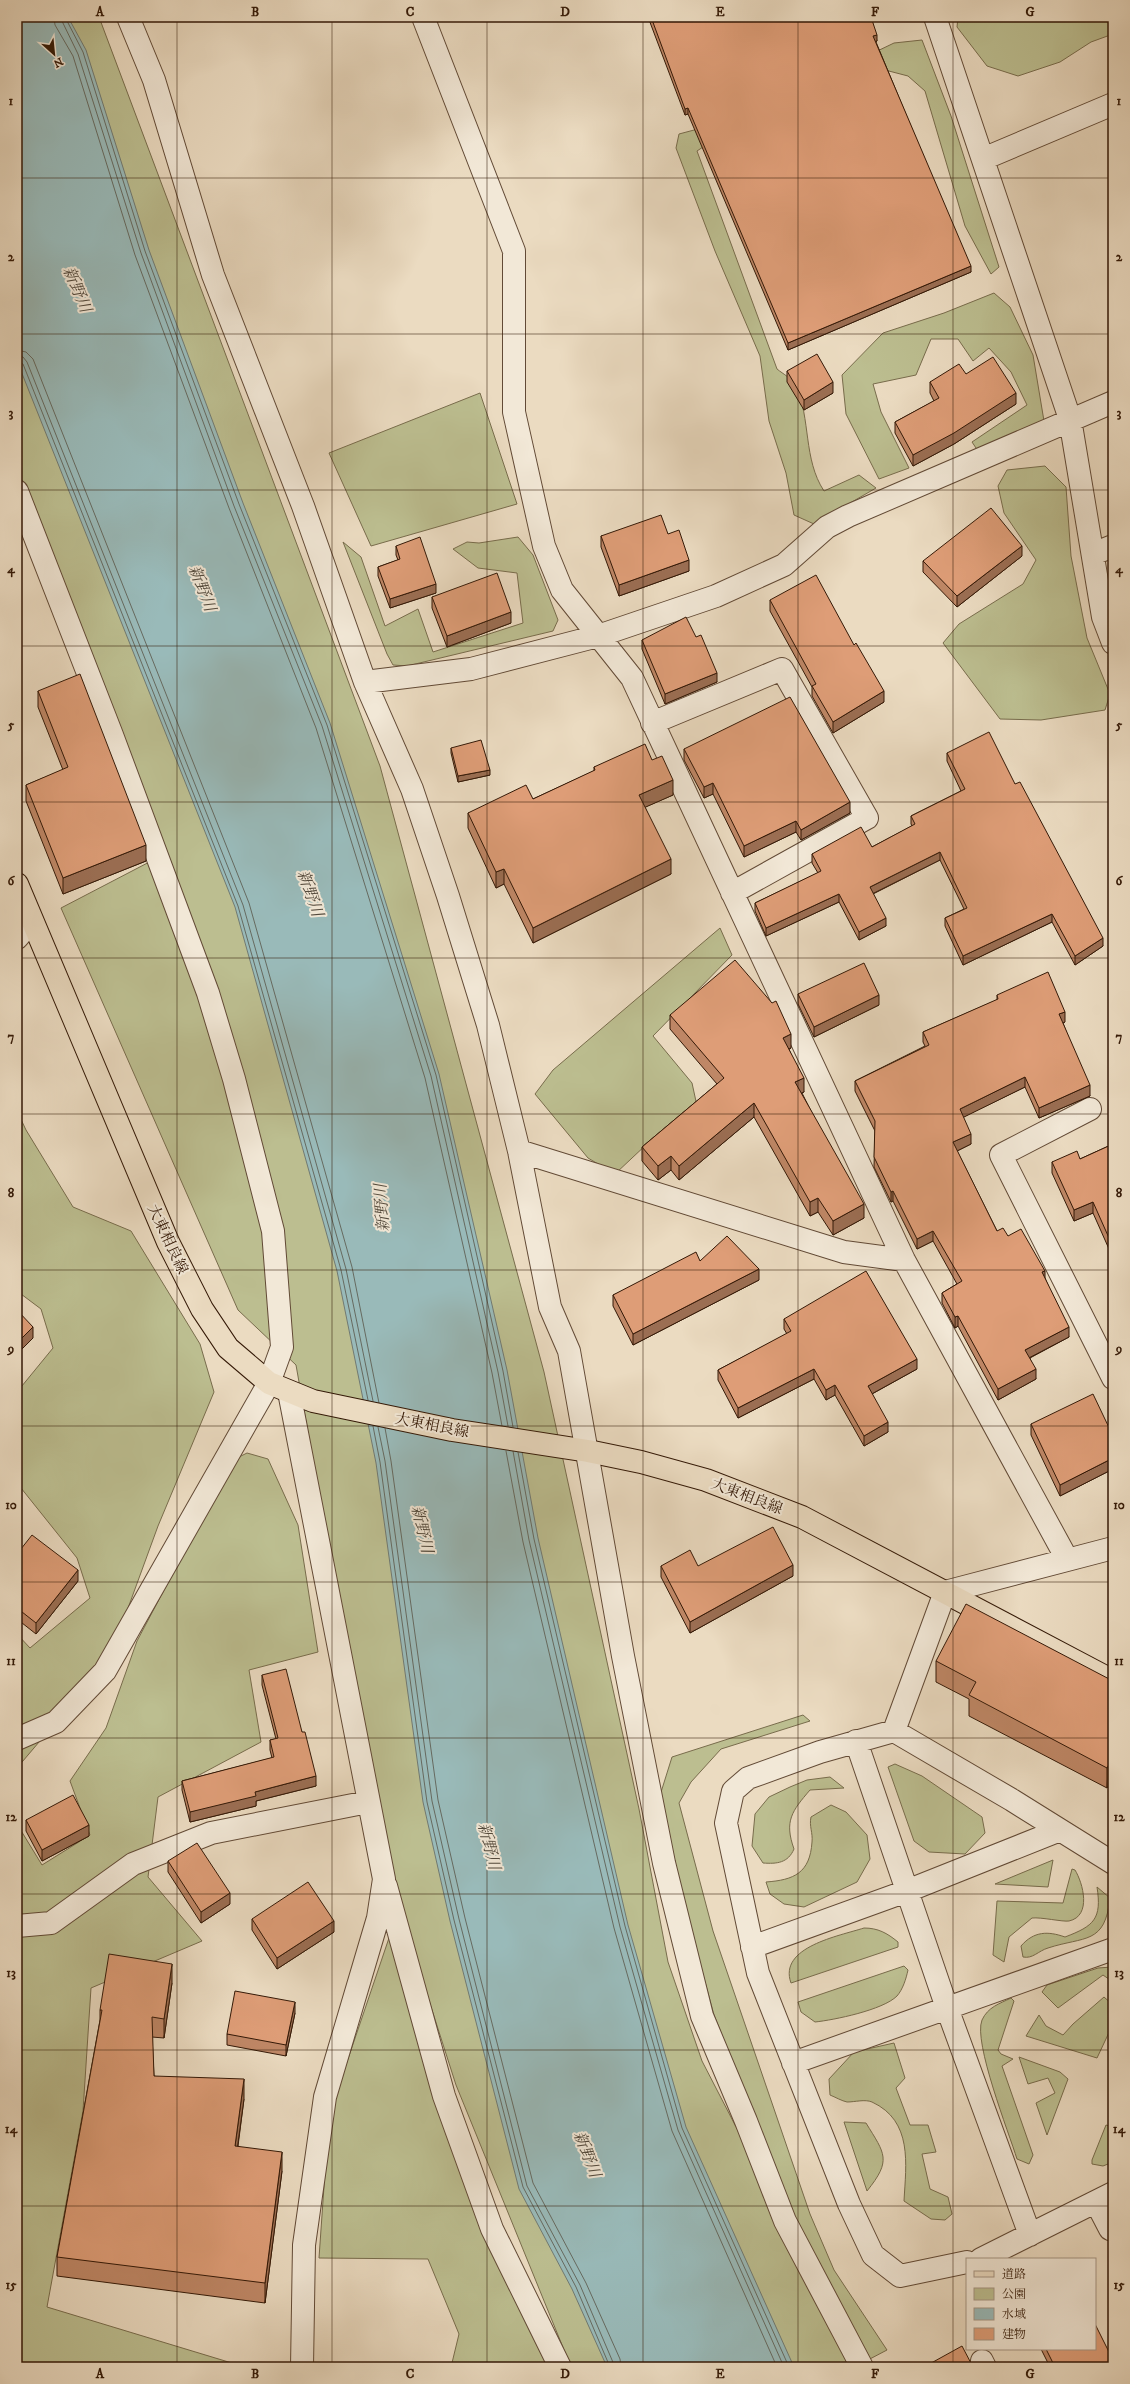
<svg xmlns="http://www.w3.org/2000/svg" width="1130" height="2384" font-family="'IM FELL DW Pica','Noto Serif JP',serif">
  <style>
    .green { fill: #bcbe90; stroke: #786c4c }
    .water { fill: #99bab9; stroke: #717a72 }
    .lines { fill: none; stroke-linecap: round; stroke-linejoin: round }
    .shore { stroke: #666a60; stroke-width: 1 }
    .minor-casing { stroke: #624a36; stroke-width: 24 }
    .major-casing { stroke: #341907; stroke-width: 24 }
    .minor { stroke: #f2e8d7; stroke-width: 22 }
    .major { stroke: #ebdbc1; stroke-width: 22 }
    .wall { fill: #bf8766; stroke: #341907 }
    .shaded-wall { fill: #9b6e53; stroke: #341907 }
    .building { fill: #de9d77; stroke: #341907 }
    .grid { fill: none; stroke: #341907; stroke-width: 1; stroke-opacity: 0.55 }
    .labels { text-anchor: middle; stroke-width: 4; stroke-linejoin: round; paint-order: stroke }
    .street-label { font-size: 15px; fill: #341907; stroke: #f2e8d7 }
    .water-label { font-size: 16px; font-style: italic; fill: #52493c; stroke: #f2e8d7 }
    .neatline { fill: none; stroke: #341907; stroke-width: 1.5 }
    .grid-label { font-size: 13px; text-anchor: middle; font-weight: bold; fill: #341907 }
  </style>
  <rect width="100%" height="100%" fill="#ebdbc1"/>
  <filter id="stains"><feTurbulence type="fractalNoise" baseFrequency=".005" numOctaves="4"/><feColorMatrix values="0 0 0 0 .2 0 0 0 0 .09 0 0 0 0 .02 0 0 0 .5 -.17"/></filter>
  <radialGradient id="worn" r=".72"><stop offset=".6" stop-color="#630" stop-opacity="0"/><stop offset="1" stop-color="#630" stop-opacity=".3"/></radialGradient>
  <!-- green -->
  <path class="green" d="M17,17H99L380,766L544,1372L639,1809L668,1962L702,2061L860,2367H571L456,2085L393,1888L368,1772L296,1365L238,1310L61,908L157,858L46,553L17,479Z
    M958,17H1113V34L1091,42L1060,62L1018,76L987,66L957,27Z
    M922,40L951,116L999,267L991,274L965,226L925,91L908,76L885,70L794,91L894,43Z
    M728,121L727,131L697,151L777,369C783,374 793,379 796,386C811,419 803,459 824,491L859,475L876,488L814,524L794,515L786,473L769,421L760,356L715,251L676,148L679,134Z
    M994,293L1010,307L1033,355L1044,421L980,454L972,442L1027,405L1011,372L989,348L973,361L958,339H931L916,375L873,384L881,412L909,468L879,479L846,414L842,375L883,333L944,313Z
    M480,393L517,504L371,546L329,453Z
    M1045,466L1066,487L1071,556L1087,638L1110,694L1105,710L1041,720L1000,719L943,643L959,624L1023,584L1036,560L1004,513L998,486L1007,470Z
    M518,537L533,555L558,620L553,631L407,666L393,665L387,654L343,542L361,557L385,626L418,609L433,652L523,623L517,573L478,568L453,549L467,542L479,543Z
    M720,928L732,955L653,1036L692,1083L697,1106L648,1143L615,1174L588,1158L535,1094L553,1070Z
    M17,1111L26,1130L73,1207L131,1231L200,1344L214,1392L158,1526L116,1641L56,1722L17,1768V1634L30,1648L90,1598L77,1558L17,1483V1392L53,1348L41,1309L17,1291Z
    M247,1453L268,1459L298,1525L318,1652L249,1670L261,1742L158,1797L148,1877L202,1941L91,1988L83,2111L47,2307L245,2367H17V1824L42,1865L90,1835L70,1781L106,1728L137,1641L233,1460Z
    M803,1715L810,1721L721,1749L691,1782L679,1803L713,1931L810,2214L834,2270L887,2350L866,2361L796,2221L714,2015L657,1805L672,1757Z
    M895,1764L922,1776L982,1817L985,1833L965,1854L929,1852L914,1841L888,1767Z
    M830,1777L844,1788L810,1790C792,1811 784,1821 794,1849C788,1863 777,1864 763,1863L752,1846L755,1814L769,1797L790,1787L807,1780Z
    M831,1805L846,1812L867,1835L870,1859L857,1882L804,1907L784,1904L770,1894L766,1882C794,1880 810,1873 812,1842C813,1833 809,1826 811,1817Z
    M1053,1860L1048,1887L995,1884Z
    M1072,1869L1075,1870C1083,1883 1092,1916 1069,1921C1063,1922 1041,1917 1032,1918L1009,1937L1004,1962L993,1955L997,1901L1063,1903Z
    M1097,1887L1110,1898C1105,1945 1085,1936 1048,1948C1038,1951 1033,1959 1023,1957L1021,1946C1034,1931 1048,1931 1065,1937C1094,1926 1102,1919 1097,1887Z
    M864,1928C878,1928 887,1933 898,1942V1947L791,1983C778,1947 839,1936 864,1928Z
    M390,1935L484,2207L561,2367H451L459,2334L428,2259L319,2258L329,2115Z
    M904,1966L908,1970C906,1979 903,1989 897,1996C883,2010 834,2020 815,2022L801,2012L798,2002Z
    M1098,1968L1112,1967L1113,1982L1103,1975L1058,2008L1042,1992L1047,1985Z
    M1104,1997L1113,2005V2024L1097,2058L1026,2036L1039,2015L1046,2026L1063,2035L1073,2024Z
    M1011,1998L1014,2001L998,2050L1001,2054L1013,2059L1002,2066L1033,2155L1029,2164L1017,2159C1009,2133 973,2042 982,2020C988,2007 999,2004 1011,1998Z
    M894,2043L905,2078L896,2088L910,2125H928L936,2152L922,2154L930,2189L948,2197L952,2214L945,2220L931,2219L904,2201C906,2164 913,2121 872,2102C865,2099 855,2102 847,2102C842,2101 835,2097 830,2095L829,2079L854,2052Z
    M1019,2057L1060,2072L1068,2079L1047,2135L1036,2103L1055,2093L1048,2078L1028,2084Z
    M844,2122L866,2123C885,2154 892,2160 867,2191Z
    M1106,2125L1113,2127V2162L1103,2166L1092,2164V2160Z"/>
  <!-- water -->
  <path class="water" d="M17,17H68L86,50L149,250L243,503L330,723L439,1074L507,1370L538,1538L628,1925L686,2127L794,2367H607L572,2289L519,2189L450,1921L423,1802L376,1463L337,1271L235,907L17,361Z"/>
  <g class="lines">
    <!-- shore -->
    <path class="shore" d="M54,17L55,25L73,56L135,255L229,508L316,728L425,1078L492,1373L502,1426
      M60,17L78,54L141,253L234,506L322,726L431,1076L498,1372L508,1426
      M65,17L83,52L145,251L239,504L327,725L436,1075L503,1371L513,1427
      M17,350L26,352L33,359L249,903L352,1267L379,1403
      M17,356L23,357L27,362L243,905L346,1269L373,1401
      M17,361L23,364L238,906L341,1270L368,1400
      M373,1426L380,1462L427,1802L454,1920L523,2187L576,2287L610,2367
      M378,1427L385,1461L432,1801L459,1919L527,2186L580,2285L615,2367
      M385,1428L391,1461L438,1800L465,1918L533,2183L586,2283L620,2359L621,2367
      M506,1451L523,1542L614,1928L672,2131L777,2367
      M513,1451L529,1540L620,1927L678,2130L784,2367
      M518,1452L534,1539L625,1926L682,2128L789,2367"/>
    <!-- minor casing -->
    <g class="minor-casing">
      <path id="minor" d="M128,17L154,80L213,275L303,506L365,682L412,789L448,896L488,1025L519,1151L550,1307L569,1351L623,1656L664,1863L702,2016L746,2121L785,2221L862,2367
        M423,17L514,251V412L544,546L562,590L632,678L904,1260L1067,1559
        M935,17L1070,419L1103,617L1113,643
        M983,159L1113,104
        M17,491L112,735L208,993L234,1079L273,1231L282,1347L269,1383L105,1671L56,1722L17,1739
        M1093,554L1113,546
        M365,682L471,669L598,636L716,596L784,565L827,527L848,516L1113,402
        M652,723L782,669L867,818L732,893
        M17,938L32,921
        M1090,1109L1001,1155L1113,1378
        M519,1151L844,1252L904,1260
        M289,1392L384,1879L378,1918L325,2097L304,2245L302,2367
        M894,1731L945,1592L1113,1548
        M856,1741L947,2008L1030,2235
        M386,1886L444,2096L492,2229L560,2367
        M17,1926L51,1923L133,1864L211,1833L368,1802
        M752,1947L907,1891L1060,1830
        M793,2063L1113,1949
        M1096,2202L1110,2229L1113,2230
        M981,2259L1113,2193
        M967,2262L900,2276L873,2255L849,2204L758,1973L726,1823L733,1791L748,1778L820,1752L894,1731L1012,1800L1113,1863
        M982,2361L985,2367"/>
    </g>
    <!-- major casing -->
    <g class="major-casing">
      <path id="major" d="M17,884L168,1242L202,1309L228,1348L269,1383L313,1401L452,1430L588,1451L641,1462L706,1480L802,1517L1113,1681"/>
    </g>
    <!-- minor -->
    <use href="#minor" class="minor"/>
    <!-- major -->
    <use href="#major" class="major"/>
  </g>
  <!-- wall -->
  <path class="wall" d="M648,17H871L877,41L876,42L971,272L788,350L688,114L685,115Z
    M787,371L833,393L804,410L787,382Z
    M966,374L1016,404L954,444L913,466L895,433V422L934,401L930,393V382Z
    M668,534L689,571L619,596L601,547V536Z
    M396,546L436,593L390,608L378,576V567L398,560L396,555Z
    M1022,556L957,607L923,572V561Z
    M432,597L511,623L447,647L432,608Z
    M770,600L884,702L833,733L812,696V687L770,611Z
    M696,637L717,682L665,704L642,649V640Z
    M38,691L146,861L63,894L26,801V785L63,770L38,707Z
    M451,748L490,775L458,782L451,753Z
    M684,749L850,813L801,840L796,832L744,857L713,794L704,798L684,760Z
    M947,753L1015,784L1103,946L1075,965L1052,922L963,965L945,926V918L964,909L940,860L873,894L886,926L859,940L839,902L766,936L755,911V903L818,873L812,863V854L872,847L912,826L911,824V816L961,791L947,761Z
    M652,760L673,795L645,807L671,874L533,943L504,884L496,888L468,828V813L533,799L594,771V767Z
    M798,994L879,1005L814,1037L798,1004Z
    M997,995L1065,1022L1063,1023L1090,1096L1039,1118L1025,1087L963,1117L971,1144L957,1151L997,1231L1008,1236L1045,1278L1069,1337L1030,1358L1036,1379L998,1400L958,1326L955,1328L942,1303V1293L957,1284L933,1241L917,1249L893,1201L891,1202L874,1167L875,1131L855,1091V1081L925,1046L923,1042V1032L997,1000Z
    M670,1015L791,1048L789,1049L804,1092L802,1093L864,1218L833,1235L818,1212L810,1216L754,1117L679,1180L671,1170L658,1180L642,1161V1147L717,1084L670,1029Z
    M1113,1144V1258L1093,1213L1074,1221L1052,1173V1162L1080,1159Z
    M700,1261L759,1280L633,1345L613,1306V1295Z
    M1113,1300V1320L1110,1313V1302Z
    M784,1319L917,1369L872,1394L888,1432L864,1446L835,1395L826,1400L814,1379L738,1418L718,1380V1370L787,1334L784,1329Z
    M1031,1424L1113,1436V1469L1060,1496L1031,1435Z
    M17,1554L78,1581L36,1634L17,1619Z
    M661,1566L793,1576L690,1633L661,1577Z
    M936,1661L1113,1681L1107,1788L969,1716V1699L936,1682Z
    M262,1675L302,1732L316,1786L256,1801V1806L190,1822L182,1790V1781L272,1758L270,1750V1740L276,1739L262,1685Z
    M26,1820L89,1836L42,1861L26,1831Z
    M168,1861L230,1904L201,1923L168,1872Z
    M252,1919L334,1932L277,1969L252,1930Z
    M172,1983L164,2038L152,2037L154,2076L244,2099L238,2146L282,2171L265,2303L57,2276V2257L100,2020V2010Z
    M295,2013L286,2056L227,2045V2034Z
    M1041,2349H1095L1113,2367H1050Z"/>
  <!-- shaded-wall -->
  <path class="shaded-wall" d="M877,35V41L873,42V36Z
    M688,108V114L685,115V109Z
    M971,266V272L788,350V343Z
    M833,382V393L804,410V400Z
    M1016,393V404L954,444L913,466V455Z
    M1022,546V556L957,607V596Z
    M689,560V571L619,596V585Z
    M436,584V593L390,608V599Z
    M511,612V623L447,647V636Z
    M717,673V682L665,704V694Z
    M884,691V702L833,733V722Z
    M490,770V775L458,782V776Z
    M673,780V795L639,810V795Z
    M713,783V794L704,798V787Z
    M850,802V813L801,840V830Z
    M796,821V832L744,857V846Z
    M146,845V861L63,894V878Z
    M940,852V860L870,895V887Z
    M671,859V874L533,943V928Z
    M504,869V884L496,888V872Z
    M839,894V902L766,936V928Z
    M1052,914V922L963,965V956Z
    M886,918V926L859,940V932Z
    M1103,938V946L1075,965V956Z
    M879,995V1005L814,1037V1027Z
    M1065,1012V1022L1059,1025V1014Z
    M791,1034V1048L783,1052V1038Z
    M1025,1077V1087L960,1119V1109Z
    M804,1078V1092L795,1096V1082Z
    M1090,1085V1096L1039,1118V1108Z
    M754,1103V1117L679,1180V1166Z
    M971,1134V1144L953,1153V1142Z
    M671,1156V1170L658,1180V1166Z
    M893,1191V1201L891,1202V1192Z
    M818,1198V1212L810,1216V1202Z
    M1093,1202V1213L1074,1221V1210Z
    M864,1204V1218L833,1235V1221Z
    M933,1231V1241L917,1249V1239Z
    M759,1269V1280L633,1345V1334Z
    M1045,1271V1281L1042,1272Z
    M958,1316V1326L955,1328V1317Z
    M33,1327V1338L17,1354V1343Z
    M1069,1327V1337L1025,1360V1350Z
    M917,1359V1369L868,1396V1386Z
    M814,1369V1379L738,1418V1408Z
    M1036,1369V1379L998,1400V1389Z
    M835,1385V1395L826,1400V1390Z
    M888,1422V1432L864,1446V1436Z
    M1113,1458V1469L1060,1496V1485Z
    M793,1565V1576L690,1633V1622Z
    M78,1570V1581L36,1634V1623Z
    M1113,1757V1778L1107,1788V1768Z
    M316,1776V1786L256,1801V1806L190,1822V1812L255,1792Z
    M89,1825V1836L42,1861V1850Z
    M230,1893V1904L201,1923V1912Z
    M334,1921V1932L277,1969V1958Z
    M172,1964V1983L164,2038V2019Z
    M295,2002V2013L286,2056V2045Z
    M244,2079V2099L235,2165V2146Z
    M282,2152V2171L265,2303V2283Z"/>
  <!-- building -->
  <path class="building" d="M651,17H871L877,35L873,36L971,266L788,343L688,108L685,109Z
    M817,354L833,382L804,400L787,371Z
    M993,357L1016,393L954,433L913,455L895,422L939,398L930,382L959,364L966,374Z
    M991,508L1022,546L957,596L923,561Z
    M661,515L668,534L679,530L689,560L619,585L601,536Z
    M420,537L436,584L390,599L378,567L400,559L396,546Z
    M497,573L511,612L447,636L432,597Z
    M816,575L854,645L856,643L884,691L833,722L812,686L816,684L770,600Z
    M686,617L696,637L701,635L717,673L665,694L642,640Z
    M80,674L146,845L63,878L26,785L68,767L38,691Z
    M790,697L850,802L801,830L796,821L744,846L713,783L704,787L684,749Z
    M989,732L1015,784L1020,782L1103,938L1075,956L1052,914L963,956L945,918L967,908L940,852L870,887L886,918L859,932L839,894L766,928L755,903L821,871L812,854L861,827L872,847L915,824L911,816L965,789L947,753Z
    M481,740L490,770L458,776L451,748Z
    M645,744L652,760L662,756L673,780L639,795L671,859L533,928L504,869L496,872L468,813L526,785L533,799L595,770L594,767Z
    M735,960L772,1003L776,1001L791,1034L783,1038L804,1078L795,1082L864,1204L833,1221L818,1198L810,1202L754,1103L679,1166L671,1156L658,1166L642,1147L724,1078L670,1015Z
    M864,963L879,995L814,1027L798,994Z
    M1048,972L1065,1012L1059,1014L1090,1085L1039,1108L1025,1077L960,1109L971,1134L953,1142L997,1231L1003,1228L1008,1236L1021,1229L1045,1271L1042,1272L1069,1327L1025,1350L1036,1369L998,1389L958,1316L955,1317L942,1293L962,1281L933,1231L917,1239L893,1191L891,1192L874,1157L875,1121L855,1081L929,1045L923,1032L998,999L997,995Z
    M1113,1144V1247L1093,1202L1074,1210L1052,1162L1077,1151L1080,1159Z
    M727,1236L759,1269L633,1334L613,1295L696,1252L700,1261Z
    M866,1271L917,1359L868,1386L888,1422L864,1436L835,1385L826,1390L814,1369L738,1408L718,1370L791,1331L784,1319Z
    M1113,1300V1309L1110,1302Z
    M17,1310L33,1327L17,1343Z
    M1093,1394L1113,1436V1458L1060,1485L1031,1424Z
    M773,1527L793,1565L690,1622L661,1566L690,1550L698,1566Z
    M32,1535L78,1570L36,1623L17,1608V1554Z
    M966,1604L1113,1681V1757L1107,1768L969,1695L976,1682L936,1661Z
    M286,1669L302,1732H305L316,1776L255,1792L256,1796L190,1812L182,1781L274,1757L270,1740L278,1738L262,1675Z
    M73,1795L89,1825L42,1850L26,1820Z
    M197,1843L230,1893L201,1912L168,1861Z
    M308,1882L334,1921L277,1958L252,1919Z
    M109,1954L172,1964L164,2019L152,2017L154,2076L244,2079L235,2146L282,2152L265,2283L57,2257L102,2010H100Z
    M235,1991L295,2002L286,2045L227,2034Z
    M1095,2324L1113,2360V2367H1055L1046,2349H1095Z
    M962,2346L973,2367H924Z"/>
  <!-- grid -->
  <path class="grid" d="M177,17V2367M332,17V2367M487,17V2367M643,17V2367M798,17V2367M953,17V2367M17,178H1113M17,334H1113M17,490H1113M17,646H1113M17,802H1113M17,958H1113M17,1114H1113M17,1270H1113M17,1426H1113M17,1582H1113M17,1738H1113M17,1894H1113M17,2050H1113M17,2206H1113"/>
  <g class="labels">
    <!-- street labels -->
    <g class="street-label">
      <text transform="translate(168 1239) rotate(65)" y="5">大東相良線</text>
      <text transform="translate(432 1425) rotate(11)" y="5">大東相良線</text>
      <text transform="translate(747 1496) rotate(21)" y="5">大東相良線</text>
    </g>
    <!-- water labels -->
    <g class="water-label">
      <text transform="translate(78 289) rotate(67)" y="6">新野川</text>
      <text transform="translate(203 588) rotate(69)" y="6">新野川</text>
      <text transform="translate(311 893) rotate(71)" y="6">新野川</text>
      <text transform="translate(381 1208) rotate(-94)" y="6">新野川</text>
      <text transform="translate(423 1529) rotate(77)" y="6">新野川</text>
      <text transform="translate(490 1846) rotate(76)" y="6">新野川</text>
      <text transform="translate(588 2154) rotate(69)" y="6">新野川</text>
    </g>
  </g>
  <!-- margin -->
  <rect width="1130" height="2384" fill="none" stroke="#ebdbc1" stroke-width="44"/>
  <!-- legend -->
  <rect x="966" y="2258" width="130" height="92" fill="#f2e8d7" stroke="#a69584"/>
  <rect x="974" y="2271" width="20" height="6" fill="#ebdbc1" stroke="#a69584"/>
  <text x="1002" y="2278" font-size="12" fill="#341907">道路</text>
  <rect x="974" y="2288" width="20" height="12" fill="#bcbe90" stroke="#a69584"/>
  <text x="1002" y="2298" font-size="12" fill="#341907">公園</text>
  <rect x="974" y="2308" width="20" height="12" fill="#99bab9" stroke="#a69584"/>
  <text x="1002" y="2318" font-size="12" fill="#341907">水域</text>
  <rect x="974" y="2328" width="20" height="12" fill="#de9d77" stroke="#a69584"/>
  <text x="1002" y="2338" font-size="12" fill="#341907">建物</text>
  <!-- north arrow -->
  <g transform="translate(54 54) rotate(153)" stroke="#f2e8d7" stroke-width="3" paint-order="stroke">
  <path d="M0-3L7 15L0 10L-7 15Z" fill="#341907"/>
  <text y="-6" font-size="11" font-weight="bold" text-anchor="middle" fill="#341907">N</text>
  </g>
  <rect x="22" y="22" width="1086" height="2340" class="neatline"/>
  <g class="grid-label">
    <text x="100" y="16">A</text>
    <text x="255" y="16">B</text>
    <text x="410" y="16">C</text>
    <text x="565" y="16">D</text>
    <text x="720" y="16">E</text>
    <text x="875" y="16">F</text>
    <text x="1030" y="16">G</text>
    <text x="11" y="105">1</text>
    <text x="1119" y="105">1</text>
    <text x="11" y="261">2</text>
    <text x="1119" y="261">2</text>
    <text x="11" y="417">3</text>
    <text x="1119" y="417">3</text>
    <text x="11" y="573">4</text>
    <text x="1119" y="573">4</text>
    <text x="11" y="729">5</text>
    <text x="1119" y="729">5</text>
    <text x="11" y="885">6</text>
    <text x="1119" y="885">6</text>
    <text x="11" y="1041">7</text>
    <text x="1119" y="1041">7</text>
    <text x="11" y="1197">8</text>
    <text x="1119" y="1197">8</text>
    <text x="11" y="1353">9</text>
    <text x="1119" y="1353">9</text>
    <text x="11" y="1509">10</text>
    <text x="1119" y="1509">10</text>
    <text x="11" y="1665">11</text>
    <text x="1119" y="1665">11</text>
    <text x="11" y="1821">12</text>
    <text x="1119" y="1821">12</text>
    <text x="11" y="1977">13</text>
    <text x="1119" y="1977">13</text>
    <text x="11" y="2133">14</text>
    <text x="1119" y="2133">14</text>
    <text x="11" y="2289">15</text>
    <text x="1119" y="2289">15</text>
    <text x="100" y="2378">A</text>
    <text x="255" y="2378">B</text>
    <text x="410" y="2378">C</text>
    <text x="565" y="2378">D</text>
    <text x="720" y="2378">E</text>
    <text x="875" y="2378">F</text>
    <text x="1030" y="2378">G</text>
  </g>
  <rect width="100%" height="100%" filter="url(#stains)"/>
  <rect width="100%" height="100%" fill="url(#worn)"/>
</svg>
